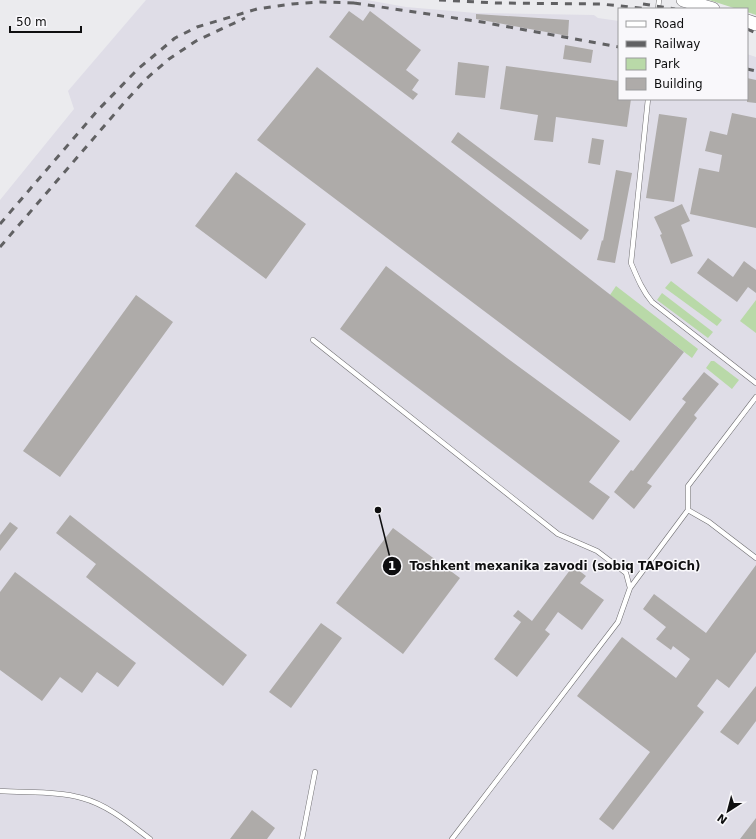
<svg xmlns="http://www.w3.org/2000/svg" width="756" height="839" font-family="'DejaVu Sans',sans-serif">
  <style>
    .built { fill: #dfdde7 }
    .green { fill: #b9d9a8 }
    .building { fill: #aeaba9 }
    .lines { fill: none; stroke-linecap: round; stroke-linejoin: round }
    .lane-casing { stroke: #706f72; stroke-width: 5.5 }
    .secondary-casing { stroke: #706f72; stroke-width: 14 }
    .lane { stroke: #fff; stroke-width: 4.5 }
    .secondary { stroke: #fff; stroke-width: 13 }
    .rail { stroke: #616163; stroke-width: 3; stroke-dasharray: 7 7; stroke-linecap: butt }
    .leader { fill: none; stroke: #0f0f10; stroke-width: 1.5 }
    .callout-dot { fill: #0f0f10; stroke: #f9f8fb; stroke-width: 1.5 }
    .mark-label { font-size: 12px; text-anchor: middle; font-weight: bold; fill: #fff }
    .callout-label { font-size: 12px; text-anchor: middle; font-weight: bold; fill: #0f0f10; stroke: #f9f8fb; stroke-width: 3; stroke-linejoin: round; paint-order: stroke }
  </style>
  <rect width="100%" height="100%" fill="#ebebee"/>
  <!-- built -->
  <path class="built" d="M146,0H367L406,7L476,13L594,15L598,18L619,21V99H747V54L756,57V839H0V200L74,109L68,91Z"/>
  <!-- green -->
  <path class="green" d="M709,0H756V15L747,12V9H737Z
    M671,281L722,320L717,326L665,288Z
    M616,286L698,349L692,358L610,295Z
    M662,293L713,332L708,338L657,300Z
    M756,300V333L740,321Z
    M711,361H714L739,380L732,389L706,368Z"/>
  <!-- building -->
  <path class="building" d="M349,11L363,21L370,11L421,50L406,70L419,80L412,90L418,94L413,100L329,37Z
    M476,14L569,20L568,36L476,19Z
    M565,45L593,50L591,63L563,59Z
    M458,62L489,66L485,98L455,95Z
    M506,66L619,81V99H631L627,127L556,117L553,142L534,140L538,115L500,109Z
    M317,67L684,352L630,421L257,140Z
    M747,78L756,80V103L747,102Z
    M732,113L756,118V228L690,214L699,168L719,172L722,155L705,151L710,131L727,135Z
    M659,114L687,118L674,202L646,198Z
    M458,132L589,230L581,240L451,142Z
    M592,138L604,140L600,165L588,163Z
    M616,170L632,173L615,263L597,260L602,240L603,241Z
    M236,172L306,224L266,279L195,226Z
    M682,204L690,221L681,225L693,256L671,264L660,235L662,234L654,217Z
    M708,258L733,277L744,261L756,270V293L748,287L737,302L697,273Z
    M386,266L507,358L620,441L589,482L610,497L593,520L340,329Z
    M136,295L173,322L60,477L23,451Z
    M704,372L719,384L694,415L697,418L647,483L652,486L634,509L614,492L631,470L633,471L686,402L682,399Z
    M70,515L247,655L223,686L86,577L96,564L56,533Z
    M10,522L18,528L0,551V535Z
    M393,528L460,578L403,654L336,603Z
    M756,565V652L729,688L717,679L697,706L704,712L613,830L599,819L650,752L577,696L622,637L676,678L690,659L673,646L671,650L656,639L666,627L643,609L654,594L706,633Z
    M573,566L586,576L580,583L604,600L582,630L558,612L545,630L550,634L517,677L494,659L521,622L513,616L518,610L532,621Z
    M15,572L136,663L118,687L97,672L82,693L60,677L42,701L0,670V592Z
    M321,623L342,638L291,708L269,692Z
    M756,686V721L738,745L720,732Z
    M252,810L275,828L267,839H230Z
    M756,818V839H740Z"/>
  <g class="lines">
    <!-- lane casing -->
    <g class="lane-casing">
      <path id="lane" d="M658,9L659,0
        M648,99L631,263C637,277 642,290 652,302L756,383
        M313,340L558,534L597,551L626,573L630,588L618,622L452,839
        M688,510V486L756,397
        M630,588L688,510L709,522L756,558
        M0,791C25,793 59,791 82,798C108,805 129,823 150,839
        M302,839L315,772"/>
    </g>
    <!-- secondary casing -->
    <g class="secondary-casing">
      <path id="secondary" d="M683,0L713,9
        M747,21L756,24"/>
    </g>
    <!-- lane -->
    <use href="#lane" class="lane"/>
    <!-- secondary -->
    <use href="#secondary" class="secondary"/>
    <!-- rail -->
    <path class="rail" d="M439,0L497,3L601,4L648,9
      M354,3L482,22L619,47
      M643,4L675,9
      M747,29L756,33
      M747,69L756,71
      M0,224L98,110L138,69L175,38L197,27L257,9L292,4L321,2L359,3
      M0,247L124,103L146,79L169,59L196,41L245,18"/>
  </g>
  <!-- callouts -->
  <path class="leader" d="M378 510L392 566"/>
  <g class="callout-dot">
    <circle cx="378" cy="510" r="4"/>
    <circle cx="392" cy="566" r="10"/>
  </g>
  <g class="mark-label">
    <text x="392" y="570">1</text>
  </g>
  <g class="callout-label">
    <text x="555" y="570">Toshkent mexanika zavodi (sobiq TAPOiCh)</text>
  </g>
  <!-- legend -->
  <rect x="618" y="8" width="130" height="92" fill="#f9f8fb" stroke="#9b9b9d"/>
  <rect x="626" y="21" width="20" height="6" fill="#ffffff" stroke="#9b9b9d"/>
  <text x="654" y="28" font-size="12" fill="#0f0f10">Road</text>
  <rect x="626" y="41" width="20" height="6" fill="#616163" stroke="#9b9b9d"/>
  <text x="654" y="48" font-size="12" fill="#0f0f10">Railway</text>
  <rect x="626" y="58" width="20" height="12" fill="#b9d9a8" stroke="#9b9b9d"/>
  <text x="654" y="68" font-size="12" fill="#0f0f10">Park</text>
  <rect x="626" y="78" width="20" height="12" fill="#aeaba9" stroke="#9b9b9d"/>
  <text x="654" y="88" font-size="12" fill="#0f0f10">Building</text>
  <!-- north arrow -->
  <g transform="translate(728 811) rotate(216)" stroke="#f9f8fb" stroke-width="3" paint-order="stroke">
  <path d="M0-3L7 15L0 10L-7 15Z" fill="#0f0f10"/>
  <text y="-6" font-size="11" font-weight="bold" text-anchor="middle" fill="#0f0f10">N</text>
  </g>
  <!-- scale -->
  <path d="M10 26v6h71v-6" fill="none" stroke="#0f0f10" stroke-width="2"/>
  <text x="16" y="26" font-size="12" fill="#0f0f10" stroke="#f9f8fb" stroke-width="3" paint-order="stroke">50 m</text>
</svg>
